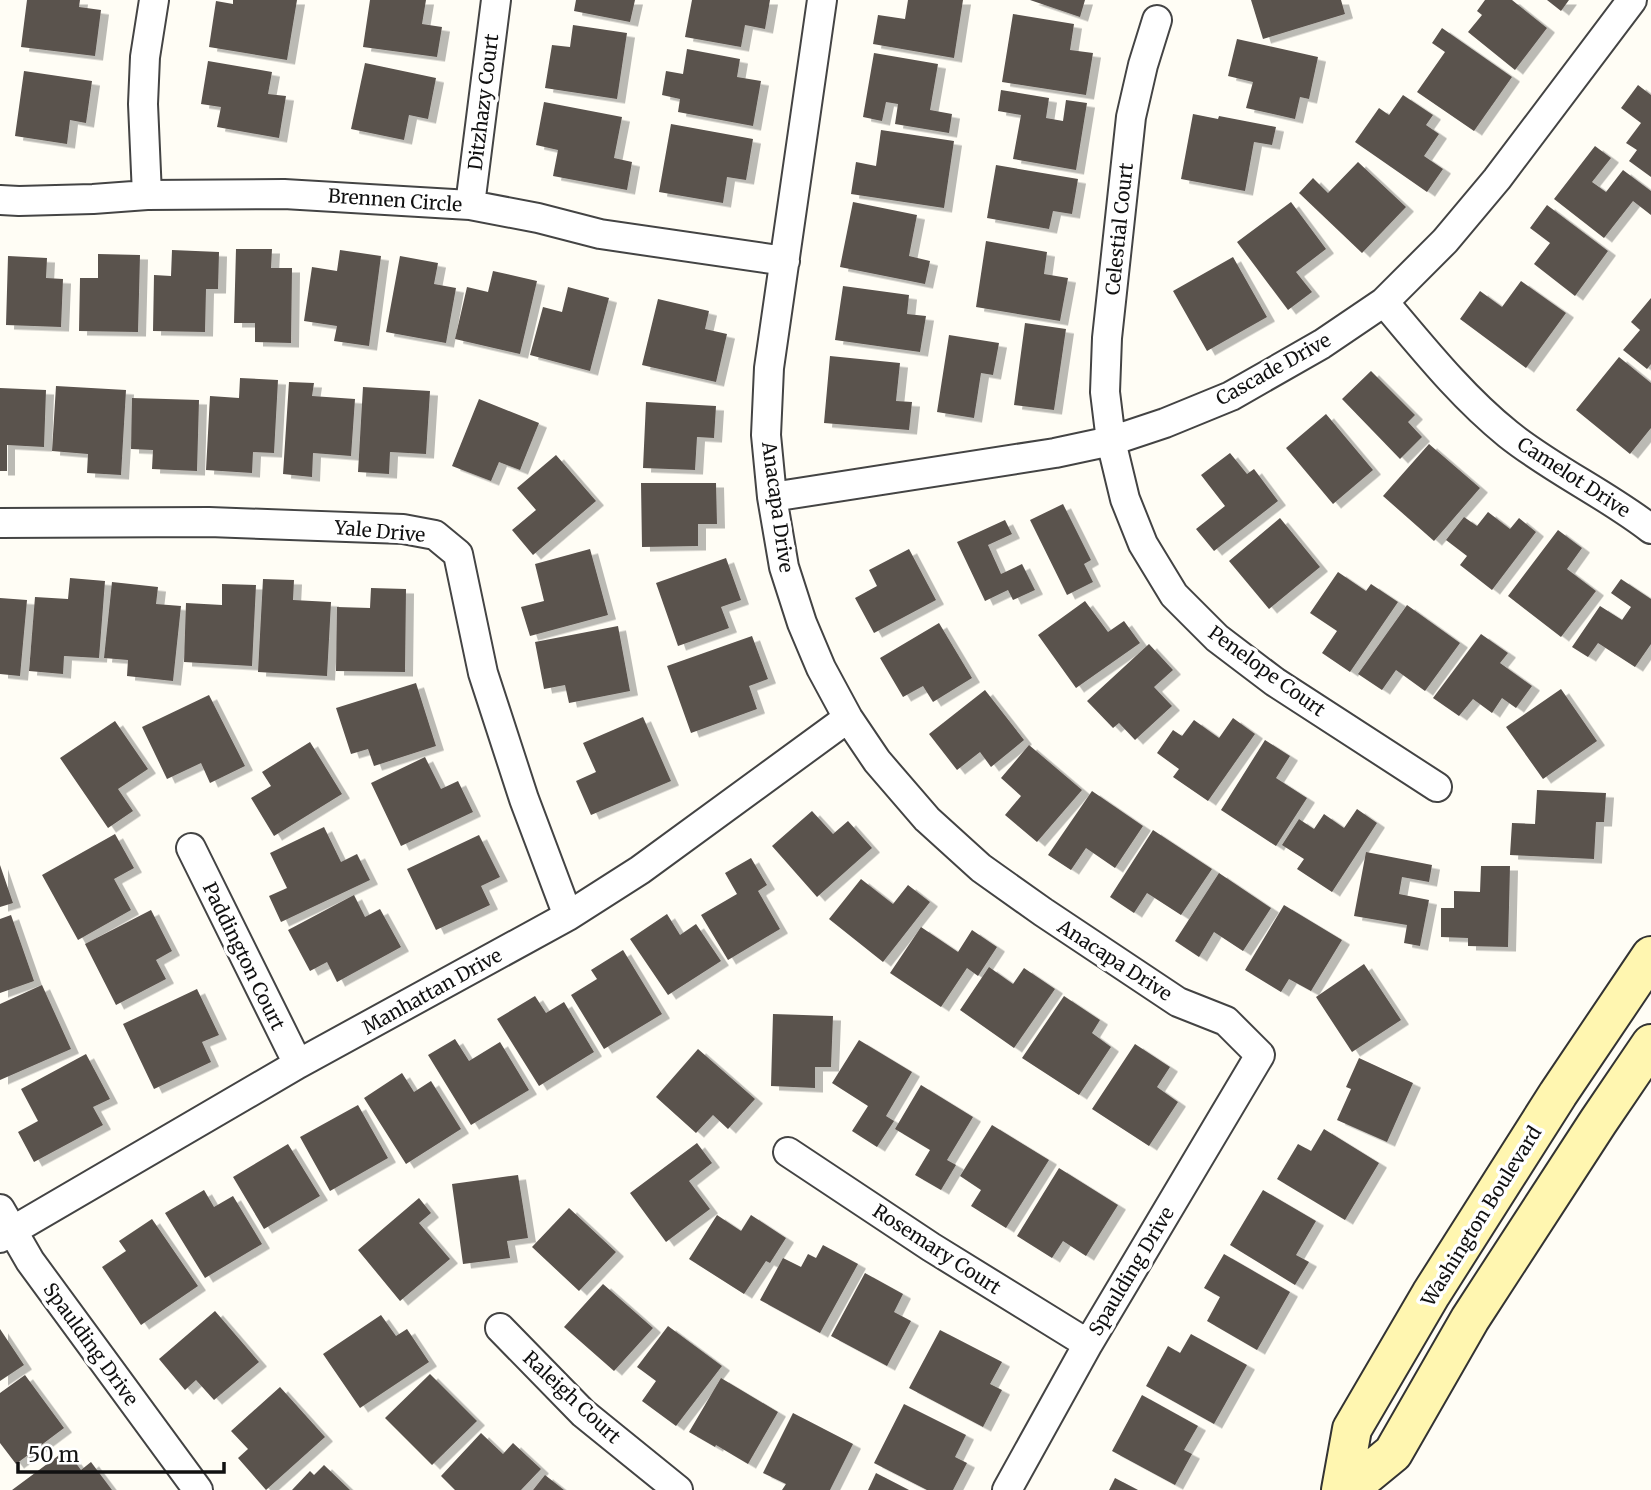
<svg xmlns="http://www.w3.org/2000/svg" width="1651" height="1490" font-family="Merriweather,serif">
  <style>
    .building { fill: #5a524d; filter: url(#shadow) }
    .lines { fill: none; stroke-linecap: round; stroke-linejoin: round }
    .minor-casing { stroke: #444; stroke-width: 32 }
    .secondary-casing { stroke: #333; stroke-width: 42 }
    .minor { stroke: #fff; stroke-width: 28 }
    .secondary { stroke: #fff6b0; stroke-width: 38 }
    .labels { text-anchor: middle; stroke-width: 7; stroke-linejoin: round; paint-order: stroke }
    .street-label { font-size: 19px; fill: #111; stroke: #fff }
  </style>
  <defs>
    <filter id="shadow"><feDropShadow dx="8" dy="4.5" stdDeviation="0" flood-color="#0004"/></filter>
  </defs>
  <rect width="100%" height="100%" fill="#fffdf5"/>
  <!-- building -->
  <path class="building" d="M27,0H80L79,7L101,10L95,56L21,47Z
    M233,0H297L287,60L209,47L216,1L233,4Z
    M370,0H426L422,24L442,27L437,57L363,47Z
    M576,0H635L630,22L574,11Z
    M692,0H770L765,29L745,25L741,47L685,37Z
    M908,0H963L954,58L873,44L878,15L905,19Z
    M1030,0H1085L1080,17Z
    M1251,0H1341L1345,14L1263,39Z
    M1485,0H1512L1547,28L1515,70L1468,32L1482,15L1477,11Z
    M1547,0H1569L1561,11Z
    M1013,14L1074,24L1070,50L1093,53L1086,95L1002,82Z
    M573,25L627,33L617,99L545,88L552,45L570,47Z
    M1442,28L1512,77L1474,131L1417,92L1445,52L1432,43Z
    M1237,39L1318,57L1309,99L1300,97L1295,119L1246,108L1253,82L1228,76Z
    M687,49L740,59L737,77L761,81L753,126L678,112L680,99L662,95L666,71L683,74Z
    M874,53L938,64L930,110L952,114L949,133L895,124L898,104L886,102L882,121L863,117Z
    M208,61L272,72L268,94L286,96L279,138L217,127L221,107L201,104Z
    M365,63L436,78L428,119L409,115L404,140L351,129Z
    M24,71L92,81L86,123L70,120L67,144L15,136Z
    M1638,85L1651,95V177L1629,161L1637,150L1626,143L1641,123L1621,108Z
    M1001,90L1049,98L1046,118L1063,121L1066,100L1087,103L1076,170L1013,159L1021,115L998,111Z
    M1403,95L1433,115L1426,125L1439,134L1424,156L1443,169L1427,192L1355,142L1379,108L1389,115Z
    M544,102L622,117L614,158L632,162L627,190L553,176L558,150L536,145Z
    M1193,114L1218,119L1219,116L1276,127L1272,145L1254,142L1245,191L1181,179Z
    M671,124L753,139L746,180L727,177L723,203L659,192Z
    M881,130L954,141L944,208L851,194L856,162L876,166Z
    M1595,146L1611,158L1592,182L1606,192L1623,170L1651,191V215L1633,201L1604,238L1554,199Z
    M1358,162L1406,207L1362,253L1299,193L1313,178L1328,193Z
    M996,165L1078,179L1072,214L1053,211L1049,229L987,218Z
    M853,202L917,215L909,256L930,261L925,284L840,267Z
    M1291,202L1326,249L1296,272L1312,292L1288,310L1237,242Z
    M1547,205L1608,251L1575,296L1534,264L1550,243L1530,228Z
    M986,241L1047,252L1044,274L1068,278L1060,321L976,307Z
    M236,249H272L271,268H292L291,343L255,342V323H234Z
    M172,250L219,252L218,289H206L205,332L153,331L154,275L171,276Z
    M340,250L381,256L369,346L334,341L337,326L304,321L312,267L337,271Z
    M98,254L140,255L138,332L79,331L80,278H98Z
    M8,256L47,258L46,278L63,279L61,327L6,325Z
    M400,256L438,263L434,284L456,288L446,343L386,332Z
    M1233,257L1267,317L1207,351L1173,291Z
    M493,271L537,281L520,354L455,339L467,287L488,292Z
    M1521,281L1566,313L1526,368L1460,319L1480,291L1502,307Z
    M843,286L909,295L907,314L926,316L920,352L835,340Z
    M568,287L609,298L590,371L530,355L543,307L562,312Z
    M1651,298V364L1647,369L1623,350L1640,330L1631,322Z
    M658,299L709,311L705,329L727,334L716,382L642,365Z
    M1025,323L1066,329L1054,410L1014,405Z
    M949,335L999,343L993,375L981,373L974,418L937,412Z
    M830,356L900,363L896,401L912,402L909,430L824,423Z
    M1619,357L1651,383V428L1630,454L1576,410Z
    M1371,371L1415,415L1408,422L1422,437L1400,459L1342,399Z
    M240,378L278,380L274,453L253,452L252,473L206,470L210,396L239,398Z
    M289,382L314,383L312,396L355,399L351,456L313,453L312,477L283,474Z
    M56,386L126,390L121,475L87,473L88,454L52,451Z
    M363,387L430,391L426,454L390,452L389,474L358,472Z
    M0,388L46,390L44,447L7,445V471H0Z
    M132,398L199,400L197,471L152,469L153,450L131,449Z
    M479,399L539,423L520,470L499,462L491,481L452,466Z
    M646,402L716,406L714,438L697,437L695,470L643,468Z
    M1326,414L1373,470L1333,504L1286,448Z
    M1429,444L1480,488L1434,541L1383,496Z
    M1230,453L1247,474L1254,469L1278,501L1214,551L1196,529L1225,506L1201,475Z
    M556,455L596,501L533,555L512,530L536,510L517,488Z
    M641,483H716L717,524H698V546L642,547Z
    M1063,504L1091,560L1084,564L1093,582L1067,595L1030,520Z
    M1488,512L1510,529L1519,518L1536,532L1492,590L1460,565L1467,556L1446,540L1464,517L1477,526Z
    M1280,518L1320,567L1269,609L1229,561Z
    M1005,520L1012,534L988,545L1001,574L1022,564L1035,590L1013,600L1008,590L985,601L957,542Z
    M1558,530L1582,548L1567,569L1596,591L1561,637L1508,596Z
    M590,549L608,615L530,636L521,607L544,601L535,564Z
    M909,549L936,600L874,633L855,598L877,586L869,570Z
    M726,558L741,600L721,607L729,628L678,646L656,583Z
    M1338,572L1366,591L1371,584L1398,602L1350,672L1322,653L1337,631L1310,613Z
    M70,578L105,581L99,658L64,656L63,674L29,671L35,597L68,599Z
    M263,579L294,580L293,600L331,602L327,676L258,672Z
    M1621,579L1651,599V644L1635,667L1598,643L1588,657L1572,647L1600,606L1622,620L1631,607L1611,593Z
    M112,582L158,587L156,604L181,606L173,681L127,676L128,660L104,658Z
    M222,584L256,585L252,666L184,662L186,603L222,605Z
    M371,588L406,589L405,672L336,671L337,607L370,608Z
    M0,598L27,600L20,676L0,674Z
    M1085,601L1108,632L1124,621L1140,643L1076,688L1038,635Z
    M1407,605L1460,643L1425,691L1396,670L1382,690L1358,674Z
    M939,623L972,678L933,702L923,686L903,697L880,658Z
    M618,626L630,691L569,703L565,685L544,689L535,642Z
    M1481,634L1508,653L1500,663L1532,686L1516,708L1502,698L1492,713L1473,699L1459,716L1433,698Z
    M752,636L768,679L749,686L757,709L691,733L667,666Z
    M1149,644L1173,670L1154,687L1172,706L1135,740L1119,723L1113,728L1087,701Z
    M416,683L436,746L374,766L368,749L351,754L336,708Z
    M1561,689L1597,741L1543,779L1506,727Z
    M985,690L1024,740L991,767L980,752L957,770L929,734Z
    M209,695L245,766L210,783L201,763L167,779L142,727Z
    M643,717L671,781L591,815L576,781L596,772L583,743Z
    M1233,718L1255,734L1208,801L1173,777L1179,769L1157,753L1173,730L1182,736L1194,720L1219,738Z
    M115,721L148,769L118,789L133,811L108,828L60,758Z
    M1265,740L1290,756L1276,778L1307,798L1276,846L1221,810Z
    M310,742L342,794L274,836L251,798L271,786L262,772Z
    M1029,745L1082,790L1037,842L1005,815L1021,796L1001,778Z
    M425,757L441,789L458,781L473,812L401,846L371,783Z
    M1537,790L1606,793L1604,822H1596L1594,859L1510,855L1512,823L1535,824Z
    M1092,791L1143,826L1115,868L1086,848L1071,870L1048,855Z
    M1357,809L1377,823L1332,892L1297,869L1304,859L1282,845L1299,819L1314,829L1324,814L1344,828Z
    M812,811L833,834L848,821L872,848L817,897L772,846Z
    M324,827L341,862L357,854L370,880L281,922L269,896L287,888L270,853Z
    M1153,830L1212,869L1181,915L1147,893L1134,913L1110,897Z
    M115,834L134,868L114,879L131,910L78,940L42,875Z
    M479,835L500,877L481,886L490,905L436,930L407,869Z
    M1366,852L1432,865L1429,882L1402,877L1399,894L1429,900L1420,946L1404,943L1407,925L1354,916Z
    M751,858L767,885L758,891L780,929L728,960L701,915L737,894L725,873Z
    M0,865L13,903L0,907Z
    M1481,866H1510L1508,947L1468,946V938L1441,937V908H1454V891L1480,892Z
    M1219,873L1271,908L1243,951L1214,932L1199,957L1175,941Z
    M861,879L893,904L908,885L930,902L883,962L829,919Z
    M354,895L365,917L380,909L401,947L337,982L327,962L310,971L288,930Z
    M1284,905L1342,940L1311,991L1289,979L1281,992L1245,970Z
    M151,910L172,951L156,960L166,979L116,1005L85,944Z
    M667,914L680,935L696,924L721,961L668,995L630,939Z
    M11,915L34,981L0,993V919Z
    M921,927L958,952L972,930L997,947L978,976L967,968L941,1007L890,973Z
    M623,950L662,1014L604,1049L571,995L597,979L591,970Z
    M1364,964L1401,1020L1352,1052L1316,997Z
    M989,967L1013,984L1024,968L1055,989L1014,1048L960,1010Z
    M42,985L71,1049L0,1080V1004Z
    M197,989L219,1035L202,1042L211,1062L154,1089L123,1024Z
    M535,996L546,1013L564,1002L594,1052L539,1086L497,1019Z
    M1064,996L1100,1020L1092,1033L1111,1047L1079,1095L1022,1058Z
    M773,1014L833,1016L831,1067H815V1088L771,1086Z
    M455,1039L469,1061L500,1042L529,1090L471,1125L428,1055Z
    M859,1040L912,1072L886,1116L894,1121L877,1147L852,1131L868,1106L832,1083Z
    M1135,1044L1170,1067L1157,1087L1178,1102L1149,1146L1092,1109Z
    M698,1049L755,1099L728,1129L713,1115L696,1133L656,1097Z
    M86,1054L110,1099L93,1107L103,1125L34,1162L18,1132L38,1121L21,1089Z
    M1359,1058L1413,1083L1387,1142L1337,1120L1351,1089L1346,1087Z
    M402,1073L414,1092L431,1081L461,1129L406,1164L364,1098Z
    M921,1085L973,1117L947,1160L956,1165L941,1190L915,1175L930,1150L895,1129Z
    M358,1105L388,1158L330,1191L300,1137Z
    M992,1125L1049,1160L1006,1228L971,1206L981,1190L960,1176Z
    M1324,1129L1379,1163L1345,1220L1277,1179L1298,1144L1311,1151Z
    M697,1143L712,1163L689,1181L710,1209L666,1242L630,1193Z
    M288,1144L320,1196L264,1229L233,1177Z
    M1059,1168L1118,1205L1086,1256L1063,1241L1052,1258L1017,1236Z
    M518,1175L528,1238L507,1241L510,1258L463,1264L452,1184Z
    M204,1190L214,1207L233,1196L262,1244L205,1278L165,1213Z
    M1263,1190L1316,1221L1296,1255L1309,1262L1295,1285L1230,1245Z
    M419,1198L431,1213L419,1223L450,1259L400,1301L358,1250Z
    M569,1208L616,1252L579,1291L532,1247Z
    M717,1215L741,1231L751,1215L786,1238L770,1263L766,1261L744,1294L689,1259Z
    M152,1219L198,1286L141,1325L102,1267L126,1251L119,1241Z
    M823,1245L858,1264L820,1333L760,1300L783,1258L801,1267L808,1254L816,1258Z
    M1224,1254L1290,1292L1257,1350L1207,1321L1220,1297L1204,1288Z
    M865,1273L903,1294L894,1312L911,1321L887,1366L831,1336Z
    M603,1284L653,1328L614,1371L564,1327Z
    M215,1311L259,1362L214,1400L196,1380L185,1390L159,1359Z
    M381,1315L396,1336L407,1329L429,1362L360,1408L323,1354Z
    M668,1326L722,1366L676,1426L642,1401L656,1381L637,1367Z
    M0,1329L24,1365L0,1381Z
    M940,1330L1002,1362L990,1384L1002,1390L983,1427L909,1388Z
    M1191,1334L1247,1365L1214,1424L1146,1386L1168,1346L1180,1353Z
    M430,1374L477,1421L432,1465L385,1418Z
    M25,1375L64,1428L16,1464L0,1443V1393Z
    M721,1378L778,1412L748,1464L716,1445L715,1447L689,1432Z
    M280,1387L325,1437L266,1490L238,1458L248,1449L231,1431Z
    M1142,1395L1198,1426L1184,1450L1192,1454L1175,1485L1112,1451Z
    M904,1404L966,1435L955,1457L967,1463L953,1490H927L874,1463Z
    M793,1413L853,1444L830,1490H782L786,1484L763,1473Z
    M481,1433L503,1454L513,1443L541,1469L521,1490H455L441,1476Z
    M66,1450L81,1470L91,1462L112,1490H12Z
    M324,1465L350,1490H292L310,1471L314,1475Z
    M876,1473L909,1490H868Z
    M545,1475L564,1490H533Z
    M1115,1478L1138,1490H1109Z"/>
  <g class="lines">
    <!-- minor casing -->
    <g class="minor-casing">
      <path id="minor" d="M822,0L769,368L766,435L772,497L784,567L802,623L821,668L848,718L877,761L927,819L981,868L1043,912L1178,1002L1226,1021L1260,1055L1088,1344L1007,1490
        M1157,20L1143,65L1131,117L1107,338L1105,392L1111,441L1125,499L1143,544L1174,595L1217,638L1275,682L1437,787
        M147,195L143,104L145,57L154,0
        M0,200L19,201L93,199L147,195L284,194L470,205L538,218L600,234L785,261
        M470,205L496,0
        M1384,302C1423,348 1461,396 1508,434C1553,470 1606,494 1651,529
        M772,497L1055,453L1111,441L1165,423L1231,396L1322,344L1384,302L1445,241L1497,179L1632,0
        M0,523L209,522L403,529L435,535L458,554L483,673L524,799L568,916
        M191,848L298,1064
        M788,1152L931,1247L1088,1344
        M0,1209L30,1261L198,1490
        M0,1238L298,1064L568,916L640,870L848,718
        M500,1328L583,1413L678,1490"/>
    </g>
    <!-- secondary casing -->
    <g class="secondary-casing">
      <path id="secondary" d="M1341,1490L1352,1429L1431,1294L1558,1094L1651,956
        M1348,1490L1393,1453L1470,1319L1598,1122L1651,1044"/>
    </g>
    <!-- minor -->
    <use href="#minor" class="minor"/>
    <!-- secondary -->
    <use href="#secondary" class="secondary"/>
  </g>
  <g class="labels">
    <!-- street labels -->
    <g class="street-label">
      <text transform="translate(483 102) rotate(-83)" y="7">Ditzhazy Court</text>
      <text transform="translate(395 200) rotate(4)" y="7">Brennen Circle</text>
      <text transform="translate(1119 229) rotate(-84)" y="7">Celestial Court</text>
      <text transform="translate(1273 369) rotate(-29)" y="7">Cascade Drive</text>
      <text transform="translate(1574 477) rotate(33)" y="7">Camelot Drive</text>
      <text transform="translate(778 507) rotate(82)" y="7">Anacapa Drive</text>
      <text transform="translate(380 531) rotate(5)" y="7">Yale Drive</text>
      <text transform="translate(1267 671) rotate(36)" y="7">Penelope Court</text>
      <text transform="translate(244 956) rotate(64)" y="7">Paddington Court</text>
      <text transform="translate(1115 960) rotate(33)" y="7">Anacapa Drive</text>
      <text transform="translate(432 991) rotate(-29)" y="7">Manhattan Drive</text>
      <text transform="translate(1481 1216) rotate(-58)" y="7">Washington Boulevard</text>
      <text transform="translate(937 1249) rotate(33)" y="7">Rosemary Court</text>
      <text transform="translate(1131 1271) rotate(-59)" y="7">Spaulding Drive</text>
      <text transform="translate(91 1344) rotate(54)" y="7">Spaulding Drive</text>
      <text transform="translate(572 1397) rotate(43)" y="7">Raleigh Court</text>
    </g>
  </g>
  <!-- scale -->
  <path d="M18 1462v10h206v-10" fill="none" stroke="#111111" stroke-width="3.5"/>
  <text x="28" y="1462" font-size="21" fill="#111111" stroke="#ffffff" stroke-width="5" paint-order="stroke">50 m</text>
</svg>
